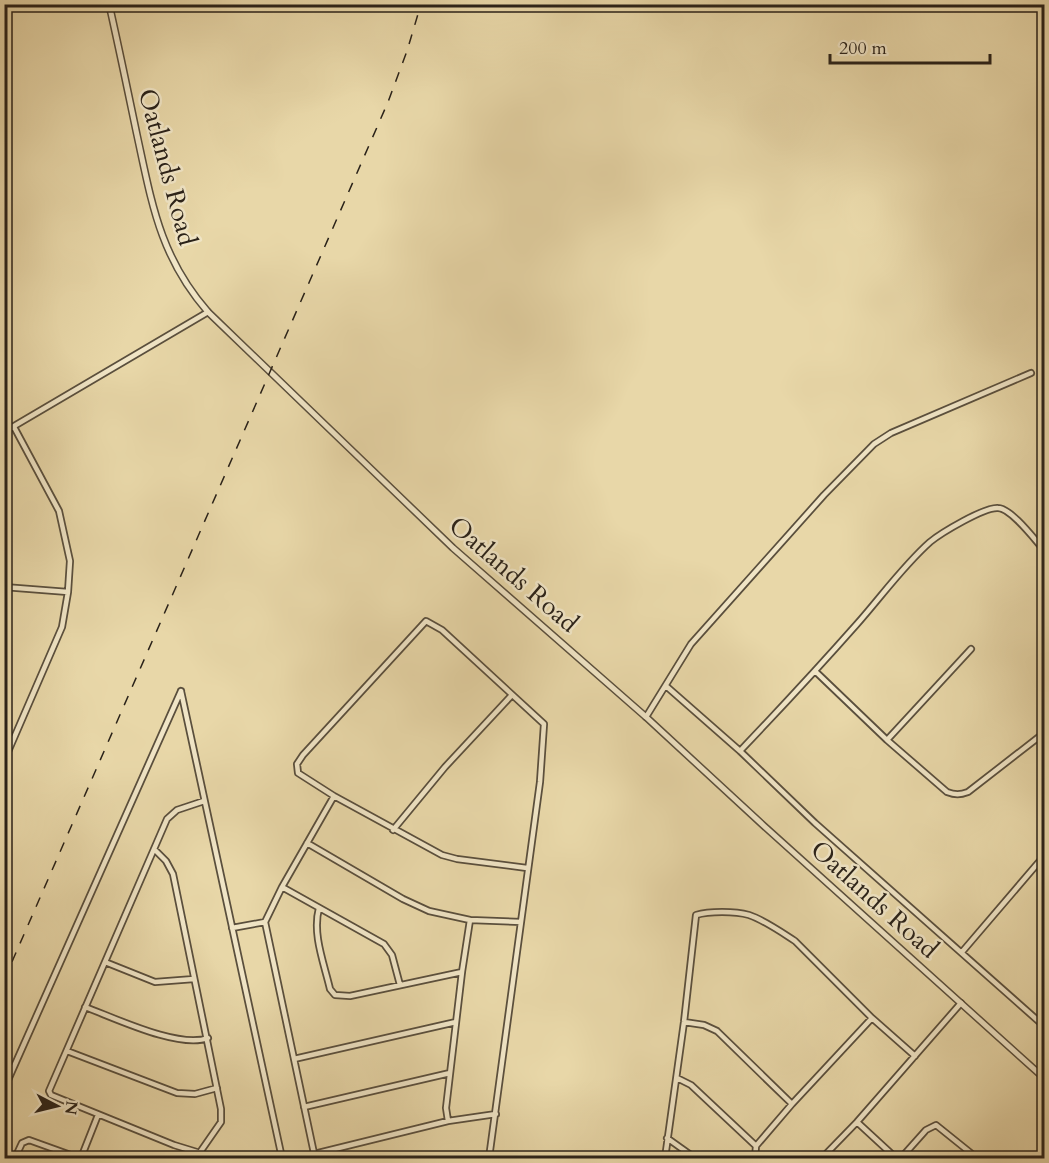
<svg xmlns="http://www.w3.org/2000/svg" width="1049" height="1163" font-family="Cardo,serif">
  <style>
    .lines { fill: none; stroke-linecap: round; stroke-linejoin: round }
    .minor-casing { stroke: #5a4f3d; stroke-width: 8 }
    .tertiary-casing { stroke: #5a4f3d; stroke-width: 8 }
    .minor { stroke: #f0e5c6; stroke-width: 4.5 }
    .tertiary { stroke: #f0e5c6; stroke-width: 5 }
    .rail { stroke: #2a2219; stroke-width: 1.5; stroke-dasharray: 10 10; stroke-linecap: butt }
    .labels { text-anchor: middle; stroke-width: 5; stroke-linejoin: round; paint-order: stroke }
    .street-label { font-size: 26px; fill: #2a2219; stroke: #f0e5c6 }
  </style>
  <rect width="100%" height="100%" fill="#e8d7a8"/>
  <filter id="stains"><feTurbulence type="fractalNoise" baseFrequency=".00333" numOctaves="4"/><feColorMatrix values="0 0 0 0 .2 0 0 0 0 .09 0 0 0 0 .02 0 0 0 .5 -.17"/></filter>
  <radialGradient id="worn" r=".72"><stop offset=".6" stop-color="#630" stop-opacity="0"/><stop offset="1" stop-color="#630" stop-opacity=".3"/></radialGradient>
  <g class="lines">
    <!-- minor casing -->
    <g class="minor-casing">
      <path id="minor" d="M4,432L208,312
        M4,587L68,592
        M815,671L887,740L947,792C955,795 960,795 968,792L1044,733
        M666,686L740,751L815,823L1044,1026
        M181,691L282,1158
        M646,717L691,644L824,495L874,444L891,433L1031,373
        M887,740L971,649
        M740,751C780,709 819,667 857,624C881,597 903,566 930,542C941,533 984,507 998,508C1011,508 1035,540 1044,550
        M4,761L62,627L68,592L70,561L59,511L14,427
        M393,830L445,767L512,695
        M307,843L403,899L429,911L470,920
        M154,849L166,861L173,874L221,1109V1122L196,1158
        M282,887L384,944L392,955L400,985
        M319,908C312,934 324,963 330,989L335,995L350,996L462,972
        M232,928L265,922
        M962,952L1044,856
        M105,962L155,982L194,979
        M85,1007C115,1018 179,1049 208,1038
        M684,1022L704,1025L717,1031L792,1104
        M67,1051L177,1093L195,1094L217,1088
        M294,1059L456,1022
        M677,1078L691,1085L756,1146
        M4,1089L181,691
        M304,1107L450,1073
        M448,1121L446,1108L462,972L470,920L521,922
        M857,1122L896,1158
        M667,1138L695,1158
        M200,1153L174,1145L51,1095L49,1091L167,819L177,810L204,801
        M314,1154L448,1121L496,1114
        M15,1158L22,1143L29,1140L79,1158
        M81,1158L98,1115
        M315,1158L265,922L282,887L334,796
        M489,1158L540,782L544,724L442,630L426,621L303,755L297,764L298,773L334,796L442,855L457,859L527,868
        M665,1158L684,1022L696,915C709,911 735,911 749,915C764,920 781,932 795,941L872,1018
        M755,1158L756,1146L792,1104L872,1018L915,1056
        M822,1158L857,1122L961,1003
        M901,1158L926,1130L936,1125L977,1158"/>
    </g>
    <!-- tertiary casing -->
    <g class="tertiary-casing">
      <path id="tertiary" d="M109,4C119,48 128,92 137,135C152,204 160,257 208,312L453,548L646,717L764,826L1044,1078"/>
    </g>
    <!-- minor -->
    <use href="#minor" class="minor"/>
    <!-- tertiary -->
    <use href="#tertiary" class="tertiary"/>
    <!-- rail -->
    <path class="rail" d="M4,980L388,102L407,51L421,4"/>
  </g>
  <g class="labels">
    <!-- street labels -->
    <g class="street-label">
      <text transform="translate(168 167) rotate(75)" y="9">Oatlands Road</text>
      <text transform="translate(514 574) rotate(41)" y="9">Oatlands Road</text>
      <text transform="translate(875 899) rotate(42)" y="9">Oatlands Road</text>
    </g>
  </g>
  <!-- margin -->
  <rect width="1049" height="1163" fill="none" stroke="#e8d7a8" stroke-width="24"/>
  <rect x="6" y="6" width="1037" height="1151" fill="none" stroke="#2a2219" stroke-width="3"/>
  <rect x="12" y="12" width="1025" height="1139" fill="none" stroke="#2a2219" stroke-width="1.5"/>
  <!-- north arrow -->
  <g transform="translate(57 1106) rotate(97)" stroke="#f0e5c6" stroke-width="4.5" paint-order="stroke">
  <path d="M0-4.5L10 22L0 15L-10 22Z" fill="#2a2219"/>
  <text y="-9" font-size="16" font-weight="bold" text-anchor="middle" fill="#2a2219">N</text>
  </g>
  <!-- scale -->
  <path d="M830 54v9h160v-9" fill="none" stroke="#2a2219" stroke-width="3"/>
  <text x="839" y="54" font-size="18" fill="#2a2219" stroke="#f0e5c6" stroke-width="4.5" paint-order="stroke">200 m</text>
  <rect width="100%" height="100%" filter="url(#stains)"/>
  <rect width="100%" height="100%" fill="url(#worn)"/>
</svg>
